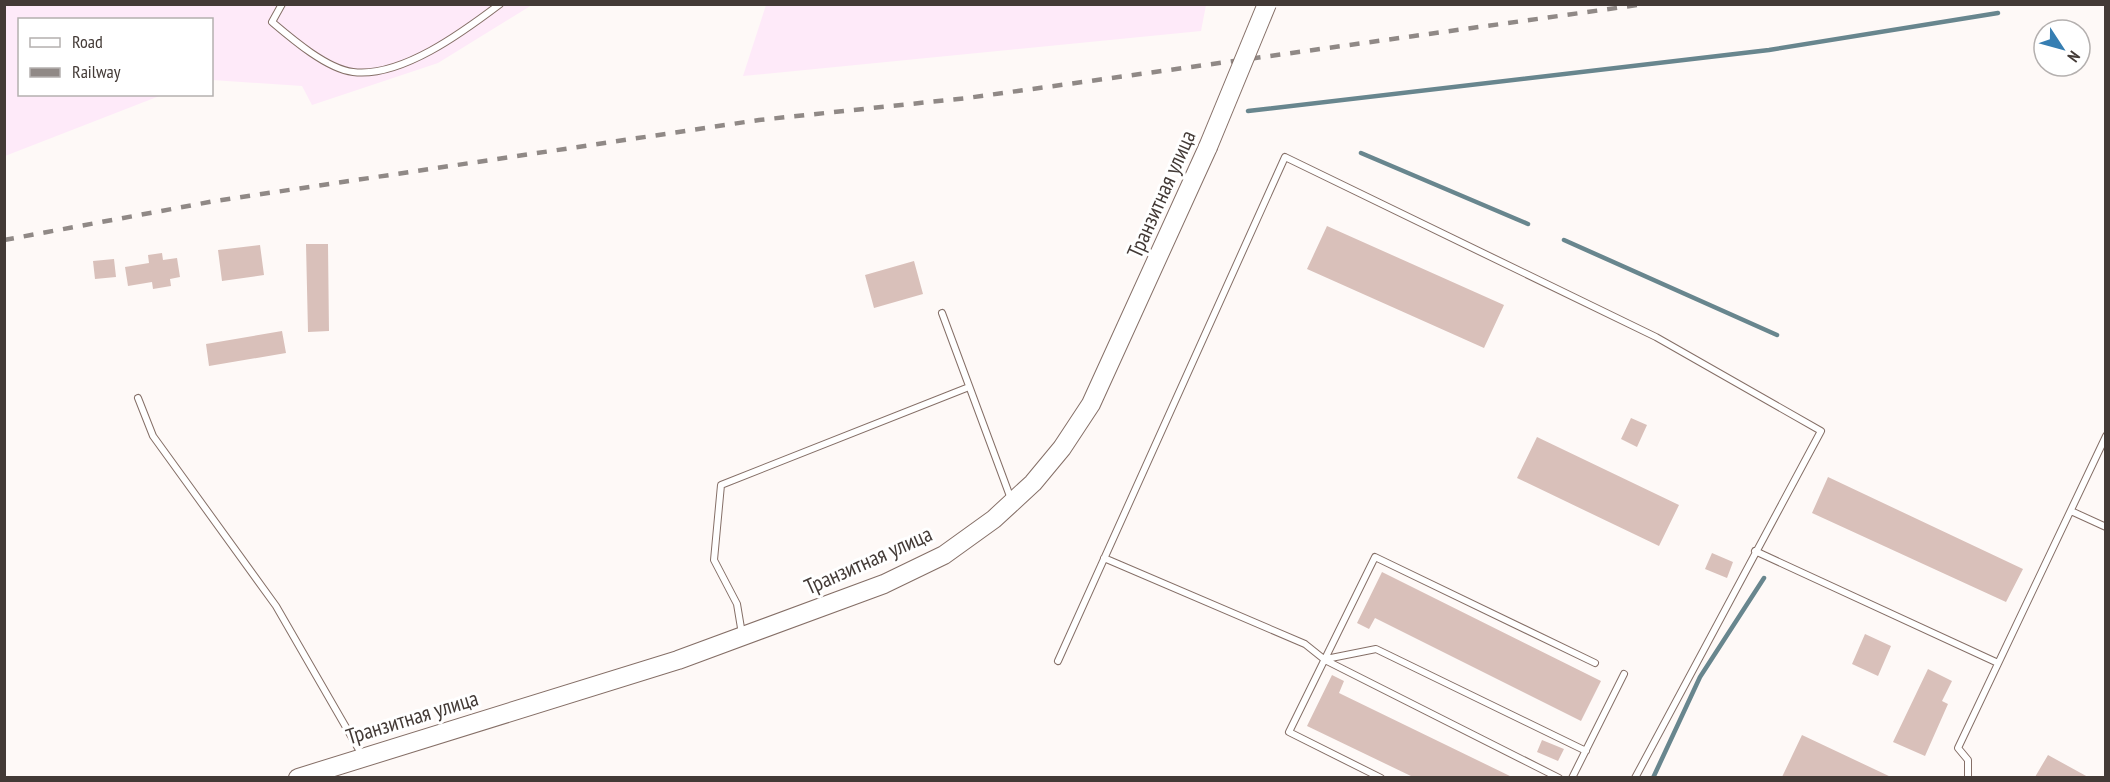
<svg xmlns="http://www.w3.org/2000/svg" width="2110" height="782" font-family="'PT Sans Narrow',sans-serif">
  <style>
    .industrial { fill: #feeaf9 }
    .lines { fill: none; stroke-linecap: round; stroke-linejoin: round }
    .stream { stroke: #68868e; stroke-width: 4.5 }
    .building { fill: #d9c0ba }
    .lane-casing { stroke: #856f67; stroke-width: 8 }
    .secondary-casing { stroke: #856f67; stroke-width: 20 }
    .lane { stroke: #fff; stroke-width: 6 }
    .secondary { stroke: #fff; stroke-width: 18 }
    .rail { stroke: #908986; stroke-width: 4.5; stroke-dasharray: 10 10; stroke-linecap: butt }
    .secondary-bridge-casing { stroke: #856f67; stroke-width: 20; stroke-linecap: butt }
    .secondary-bridge { stroke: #fff; stroke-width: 18 }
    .labels { text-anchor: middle; stroke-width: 6; stroke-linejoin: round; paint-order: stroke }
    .street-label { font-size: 22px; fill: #433a36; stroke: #fff }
  </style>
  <rect width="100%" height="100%" fill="#fef9f7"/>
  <!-- industrial -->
  <path class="industrial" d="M5,5H532L438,63L312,105L302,86L212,80V20H20V94L162,95L5,156Z
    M766,5V4L1206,5L1201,31L743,76Z"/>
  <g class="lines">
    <!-- stream -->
    <path class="stream" d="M1248,111L1769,50L1998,13
      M1361,153L1528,224
      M1564,240L1777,335
      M1653,778L1700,677L1764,578"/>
  </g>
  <!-- building -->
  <path class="building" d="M1327,226L1504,305L1484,348L1307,269Z
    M306,244H328L329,331L308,332Z
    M260,245L264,275L222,281L218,250Z
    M162,253L163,260L177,258L180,277L170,279L171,286L153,289L152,282L128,286L125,267L149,263L148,255Z
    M114,259L116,277L95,279L93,261Z
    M914,261L923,294L874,308L865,275Z
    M282,331L286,353L209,366L206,344Z
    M1631,418L1647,425L1637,447L1621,439Z
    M1537,437L1679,505L1659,546L1517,478Z
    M1828,477L2023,569L2006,602L1812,513Z
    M1712,553L1733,562L1727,578L1705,569Z
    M1382,572L1601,681L1581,721L1375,618L1369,629L1357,623Z
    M1865,634L1891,646L1878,676L1852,664Z
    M1928,669L1952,681L1942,701L1948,704L1925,756L1893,742Z
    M1332,675L1344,681L1339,693L1512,777H1413L1307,726Z
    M1802,735L1891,777H1782Z
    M1542,740L1564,749L1558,761L1537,752Z
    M2048,755L2088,777H2035Z"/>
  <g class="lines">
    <!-- lane casing -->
    <g class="lane-casing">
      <path id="lane" d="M282,4L272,22C292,39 327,69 353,72C401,78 463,32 500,4
        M942,313L1011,499
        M138,398L153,436L276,606L362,755
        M2071,511L2106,527
        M1755,551L1998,663
        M1104,558L1305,644L1325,660L1559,778
        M742,634L737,604L714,560L721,485L969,387
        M1326,659L1376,649L1586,751
        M1058,661L1285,157L1656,337L1821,431L1635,778
        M1381,778L1289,732L1375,557L1595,663
        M1572,778L1624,674
        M1968,778V760L1958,748L2106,436"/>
    </g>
    <!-- secondary casing -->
    <g class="secondary-casing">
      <path id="secondary" d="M298,778L678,660L884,584L944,555L994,519L1033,483L1062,448L1091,404L1208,147"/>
    </g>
    <!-- lane -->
    <use href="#lane" class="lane"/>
    <!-- secondary -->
    <use href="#secondary" class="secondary"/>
    <!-- rail -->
    <path class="rail" d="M4,240L215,201L759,120L967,98L1645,4"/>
    <!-- secondary-bridge casing -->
    <g class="secondary-bridge-casing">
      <path id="secondary-bridge" d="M1208,147L1267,4"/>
    </g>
    <!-- secondary-bridge -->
    <use href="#secondary-bridge" class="secondary-bridge"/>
  </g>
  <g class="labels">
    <!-- street labels -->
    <g class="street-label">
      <text transform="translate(1161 194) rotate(-66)" y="8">Транзитная улица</text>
      <text transform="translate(868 560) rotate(-24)" y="8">Транзитная улица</text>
      <text transform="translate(412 717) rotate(-17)" y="8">Транзитная улица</text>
    </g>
  </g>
  <!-- border -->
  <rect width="2110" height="782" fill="none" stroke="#433a36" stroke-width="12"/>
  <!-- legend -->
  <rect x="18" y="18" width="195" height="78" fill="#ffffff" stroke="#b4b0af" stroke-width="1.5"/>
  <rect x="30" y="38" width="30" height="9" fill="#ffffff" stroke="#b4b0af" stroke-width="1.5"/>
  <text x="72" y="48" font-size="18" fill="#433a36">Road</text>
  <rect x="30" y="68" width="30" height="9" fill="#908986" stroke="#b4b0af" stroke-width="1.5"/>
  <text x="72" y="78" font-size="18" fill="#433a36">Railway</text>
  <!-- north arrow -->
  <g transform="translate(2062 48) rotate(126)"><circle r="28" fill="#ffffff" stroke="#b4b0af" stroke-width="1.5"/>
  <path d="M0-4.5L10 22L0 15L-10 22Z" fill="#367eb2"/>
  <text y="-9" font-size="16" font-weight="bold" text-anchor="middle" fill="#433a36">N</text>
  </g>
</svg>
